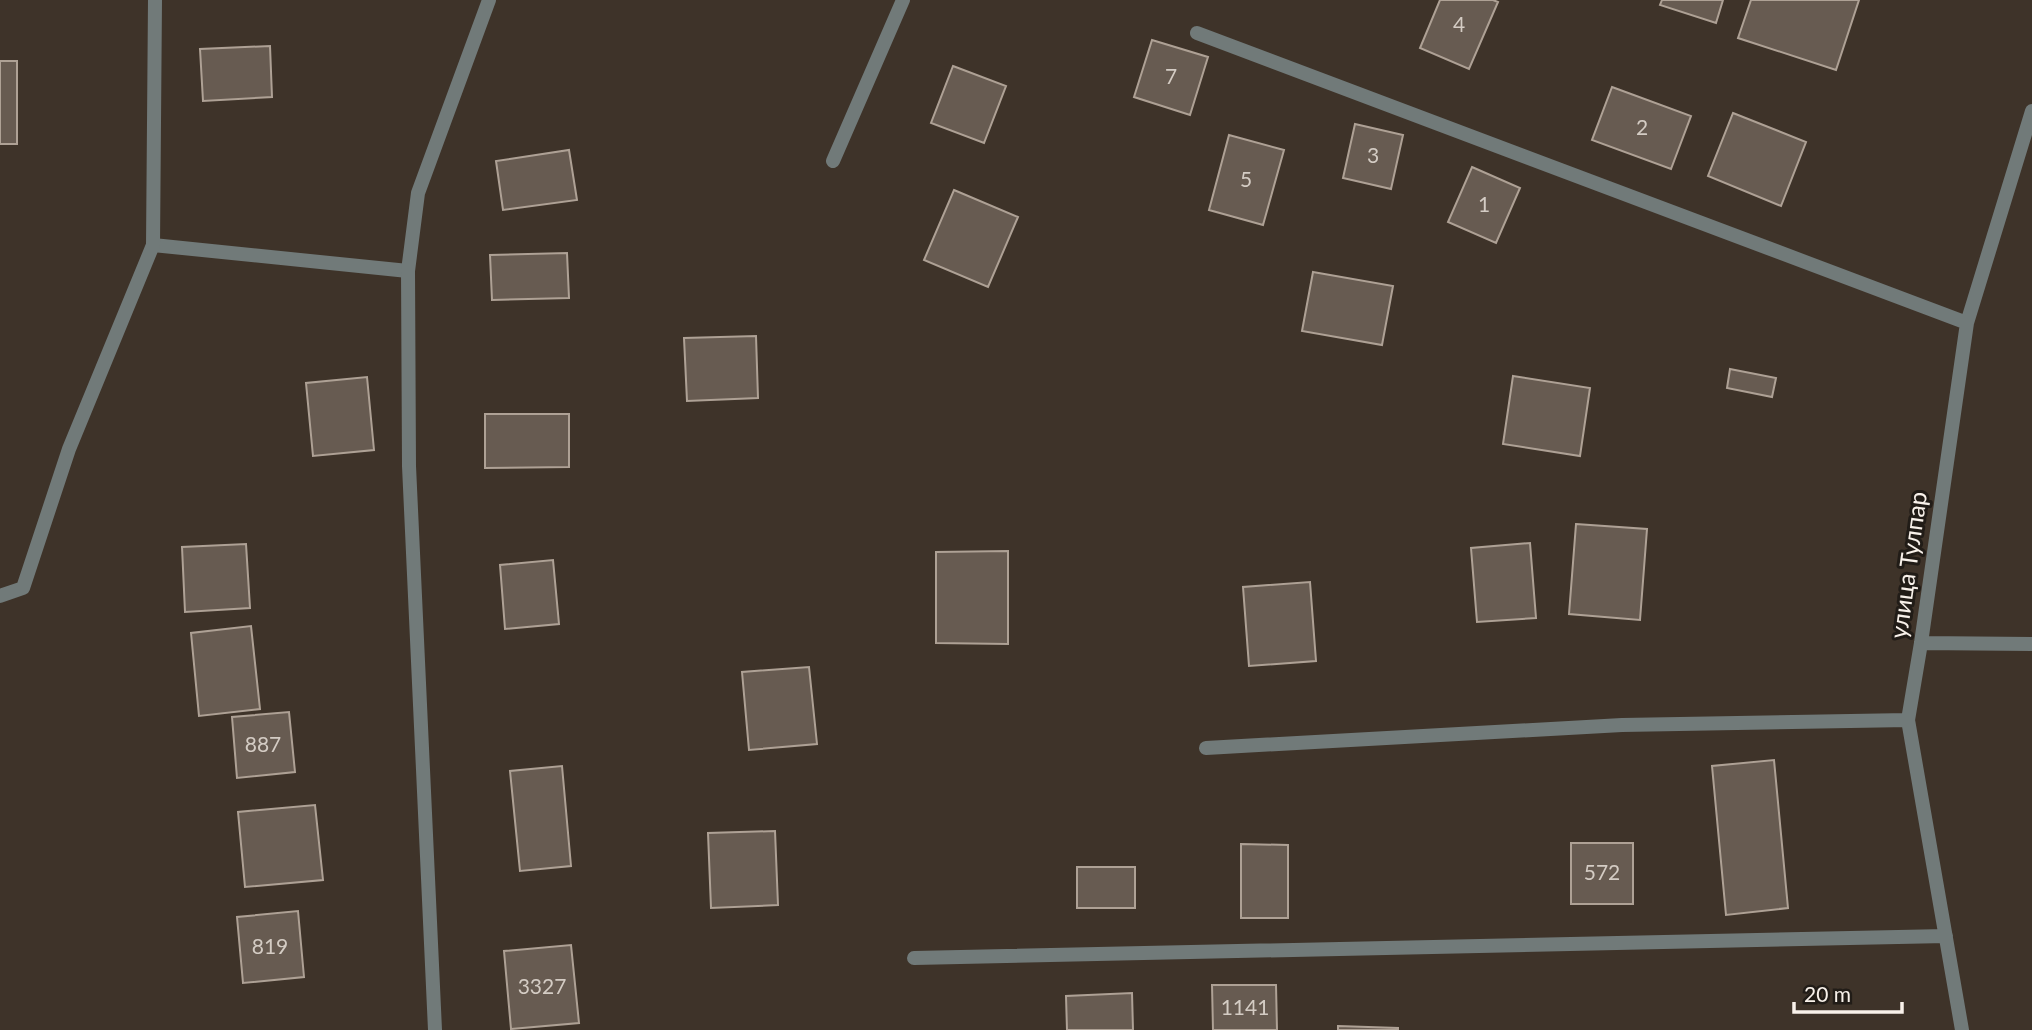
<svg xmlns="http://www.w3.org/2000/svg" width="2032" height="1030" font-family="Lato,sans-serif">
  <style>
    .building { fill: #675b51; stroke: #aea195; stroke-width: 2 }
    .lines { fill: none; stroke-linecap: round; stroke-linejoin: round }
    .service { stroke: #717a79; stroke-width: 14 }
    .minor { stroke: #717a79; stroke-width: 14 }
    .labels { text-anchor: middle; stroke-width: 6; stroke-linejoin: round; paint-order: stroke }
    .number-label { font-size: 21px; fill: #d4ccc4 }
    .street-label { font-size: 24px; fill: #f8f1ea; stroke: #211c17 }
  </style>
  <rect width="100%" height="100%" fill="#3e3329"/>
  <!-- building -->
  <path class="building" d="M1440,0H1493L1498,2L1469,69L1420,48Z
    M1662,0H1723L1716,23L1660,5Z
    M1751,0H1859L1836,70L1738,38Z
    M1152,40L1208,57L1190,115L1134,97Z
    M270,46L272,97L203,101L200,49Z
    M0,61H17V144H0Z
    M953,66L1006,86L984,143L931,123Z
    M1612,87L1691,116L1671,169L1592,140Z
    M1733,113L1806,142L1781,206L1708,176Z
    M1355,124L1403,135L1391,189L1343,178Z
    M1229,135L1284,150L1263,225L1209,210Z
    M569,150L577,200L503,210L496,161Z
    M1472,167L1520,188L1496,243L1448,222Z
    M954,190L1018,217L988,287L924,260Z
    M567,253L569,298L492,300L490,255Z
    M1313,272L1393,286L1382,345L1302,331Z
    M756,336L758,398L687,401L684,338Z
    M1730,369L1776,378L1772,397L1727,388Z
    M1513,376L1590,388L1580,456L1503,444Z
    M367,377L374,450L313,456L306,383Z
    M485,414H569V467L485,468Z
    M1576,524L1647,529L1640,620L1569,614Z
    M1530,543L1536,618L1477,622L1471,548Z
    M246,544L250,608L185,612L182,547Z
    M1008,551V644L936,643V552Z
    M553,560L559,624L505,629L500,565Z
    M1310,582L1316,661L1249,666L1243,587Z
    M251,626L260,709L199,716L191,633Z
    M809,667L817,744L749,750L742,672Z
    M289,712L295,772L237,778L232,717Z
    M1774,760L1788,908L1726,915L1712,766Z
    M562,766L571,866L520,871L510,771Z
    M315,805L323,880L245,887L238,812Z
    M775,831L778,905L711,908L708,833Z
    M1571,843H1633V904H1571Z
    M1241,844L1288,845V918H1241Z
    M1077,867H1135V908H1077Z
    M298,911L304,977L243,983L237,917Z
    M571,945L579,1023L511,1029L504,951Z
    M1212,985H1276L1277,1030H1213Z
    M1132,993L1133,1030H1067L1066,996Z
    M1338,1026L1398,1028V1030H1338Z"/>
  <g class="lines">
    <!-- service -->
    <path class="service" d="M153,245L408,271"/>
    <!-- minor -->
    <path class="minor" d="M1197,33L1967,323
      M833,161L903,0
      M0,596L23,588L69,449L153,245L155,0
      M1921,643L2032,644
      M1206,748L1622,725L1908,720
      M914,958L1946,936
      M435,1030L409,466L408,271L418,193L489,0
      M1962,1030L1908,720L1921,643L1967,323L2032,111"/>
  </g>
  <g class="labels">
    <!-- number labels -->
    <g class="number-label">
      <text x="1459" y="32">4</text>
      <text x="1171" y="84">7</text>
      <text x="1642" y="135">2</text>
      <text x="1373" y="163">3</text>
      <text x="1246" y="187">5</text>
      <text x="1484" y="212">1</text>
      <text x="263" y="752">887</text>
      <text x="1602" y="880">572</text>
      <text x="270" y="954">819</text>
      <text x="542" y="994">3327</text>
      <text x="1245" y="1015">1141</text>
    </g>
    <!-- street labels -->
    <g class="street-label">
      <text transform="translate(1909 565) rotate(-82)" y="8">улица Тулпар</text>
    </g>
  </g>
  <!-- scale -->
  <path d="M1794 1002v10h108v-10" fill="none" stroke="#f8f1ea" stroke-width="3.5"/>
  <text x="1804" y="1002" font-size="21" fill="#f8f1ea" stroke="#211c17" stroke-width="5" paint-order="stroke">20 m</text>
</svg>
